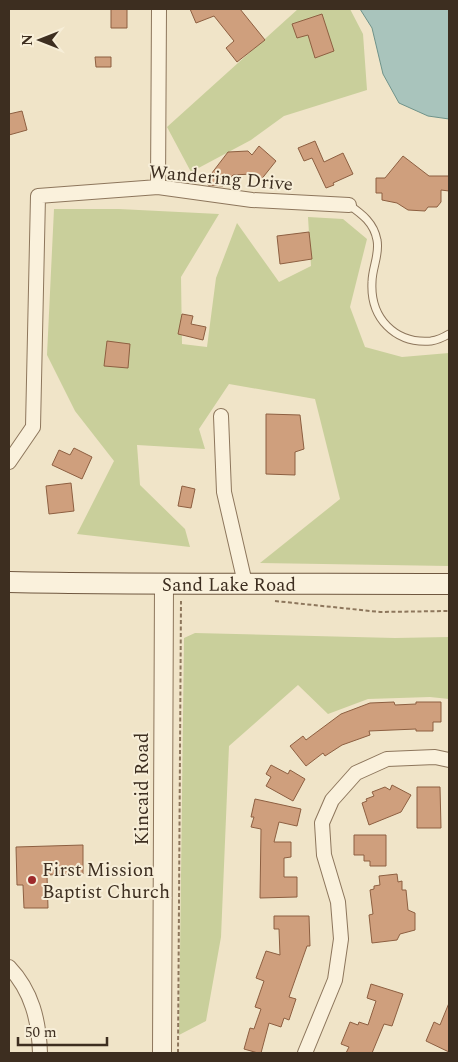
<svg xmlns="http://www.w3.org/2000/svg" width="458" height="1062" font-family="Spectral,serif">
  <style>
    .green { fill: #c9cf9b }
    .water { fill: #a9c4bc; stroke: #6f938a }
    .building { fill: #cf9f7d; stroke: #8d5f41 }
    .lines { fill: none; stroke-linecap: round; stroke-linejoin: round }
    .service-casing { stroke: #8d765c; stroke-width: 9 }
    .minor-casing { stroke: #8d765c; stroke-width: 16 }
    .tertiary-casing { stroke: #8d765c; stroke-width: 20 }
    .secondary-casing { stroke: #6f573f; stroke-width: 22 }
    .path { stroke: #8d765c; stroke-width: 2; stroke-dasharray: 4 2.5; stroke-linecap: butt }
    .service { stroke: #faf1dc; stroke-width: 7 }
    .minor { stroke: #faf1dc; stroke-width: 14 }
    .tertiary { stroke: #faf1dc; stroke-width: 18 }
    .secondary { stroke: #faf1dc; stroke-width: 20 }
    .poi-dot { fill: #9e2a2b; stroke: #f7eed8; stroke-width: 2 }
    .labels { text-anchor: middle; stroke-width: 4; stroke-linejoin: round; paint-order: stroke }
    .street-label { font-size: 19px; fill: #3d2e20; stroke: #f7eed8 }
    .poi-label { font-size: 19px; fill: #3d2e20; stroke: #f7eed8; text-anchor: start }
  </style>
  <rect width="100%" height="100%" fill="#f0e4c8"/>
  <!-- green -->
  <path class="green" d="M298,9H350L363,34L367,90L284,116L251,140L191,172L167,127Z
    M54,209H119L219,214L181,277L182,344L207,347L216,278L237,223L279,282L311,266L308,217L343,219L367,239L350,307L365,347L402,357L449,353V566L260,563L340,499L315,399L229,384L199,429L205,449L137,445L140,485L185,529L190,547L77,534L114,461L75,411L47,355Z
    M195,633L395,638L449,637V699L430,697L368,699L328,714L298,685L229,746L221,937L206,1021L179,1035L184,638Z"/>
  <!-- water -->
  <path class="water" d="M360,9H449V119L428,116L399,103L383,74L372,28Z"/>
  <!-- building -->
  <path class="building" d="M111,9H127V28H111Z
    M190,9H240L265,40L237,62L226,48L234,41L214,16L196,23Z
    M322,14L334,51L315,58L308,35L297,38L292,24Z
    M95,57H111V67H96Z
    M22,111L27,130L9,135V114Z
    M315,141L324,162L343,153L353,174L333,183L334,185L326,188L312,158L304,161L298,148Z
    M259,146L276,161L260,181L252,174L233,175L223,186L208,185L205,182L228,152L248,151L252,155Z
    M403,156L429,176H449V191L441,190V202L437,207H428L425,211L408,210L397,203L382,200V193H376V178H385Z
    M309,232L312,259L280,264L277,236Z
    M182,314L193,316L191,324L206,327L203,340L178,334Z
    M107,341L130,344L128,368L104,366Z
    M266,414L300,415L304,449L295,452V475L266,474Z
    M74,448L92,457L82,479L52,465L59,450L70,455Z
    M71,483L74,511L49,514L46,486Z
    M182,486L195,489L191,508L178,506Z
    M394,702L395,705L416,704V702H441V722H433V731H416V729L369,731L370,735L342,745L325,756L323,753L306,766L290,746L303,736L306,740L341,714L370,703Z
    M271,765L288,774L290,770L305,779L293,801L266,786L271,777L266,774Z
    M392,785L411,795L401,812L369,825L362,803L367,801L366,799L374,796L372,792L385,787L390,790Z
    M417,787H440L441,828H417Z
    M255,799L301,809L297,826L279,822L274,842H291V857L284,858V877H297V897L260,898L261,829L251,827L254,817H251Z
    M354,835H386V866H370V861H364V855H354Z
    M83,845V874L47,875L48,908H24L23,885H17L16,847Z
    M397,874L398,882L402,881V890H406L408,910L415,913V930L400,934L397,940L372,943L369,915L373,914L370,890L374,889V886L380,885L379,876Z
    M274,916H309L310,946H307L289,997L296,999L289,1020L284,1018L281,1027L269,1023L261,1053H258L244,1049L250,1028L254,1029L261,1009L255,1007L264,981L256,978L266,951L280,955L279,929H274Z
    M371,984L403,994L392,1026L384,1024L372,1053H346L349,1047L341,1044L350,1022L358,1025L359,1022L368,1025L376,1001L367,998Z
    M449,1003V1052L426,1041L434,1022L440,1025Z"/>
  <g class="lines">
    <!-- service casing -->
    <g class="service-casing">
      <path id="service" d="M349,205C362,214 374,223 377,240C380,254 372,268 372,282C370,318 395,344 431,341C437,340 444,337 449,334"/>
    </g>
    <!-- minor casing -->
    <g class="minor-casing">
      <path id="minor" d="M158,187L159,9
        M221,416L224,492L245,583
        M9,462L33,427L38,196L158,187L252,200L349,205
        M9,967C32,991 39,1021 40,1053
        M305,1053L335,980L341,939L338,902L324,855L322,823L332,800L356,773L387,759L435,757L449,760"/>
    </g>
    <!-- tertiary casing -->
    <g class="tertiary-casing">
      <path id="tertiary" d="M162,1053L164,585"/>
    </g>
    <!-- secondary casing -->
    <g class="secondary-casing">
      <g id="secondary">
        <path id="s1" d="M9,582C156,585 302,583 449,584"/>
      </g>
    </g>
    <!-- path -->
    <path class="path" d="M275,601L380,612L449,611
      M178,1053L181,601"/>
    <!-- service -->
    <use href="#service" class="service"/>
    <!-- minor -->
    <use href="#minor" class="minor"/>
    <!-- tertiary -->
    <use href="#tertiary" class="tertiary"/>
    <!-- secondary -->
    <use href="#secondary" class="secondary"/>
  </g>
  <!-- markers -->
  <circle class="poi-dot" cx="32" cy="880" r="5"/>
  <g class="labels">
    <!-- street labels -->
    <g class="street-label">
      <text transform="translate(221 177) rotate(5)" y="7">Wandering Drive</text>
      <text dy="7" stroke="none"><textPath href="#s1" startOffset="220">Sand Lake Road</textPath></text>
      <text transform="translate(141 789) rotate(-90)" y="7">Kincaid Road</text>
    </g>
    <!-- poi labels -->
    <g class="poi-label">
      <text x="42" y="876">First Mission<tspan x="42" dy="22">Baptist Church</tspan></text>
    </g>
  </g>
  <!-- border -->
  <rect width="458" height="1062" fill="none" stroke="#3d2e20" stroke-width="20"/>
  <!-- north arrow -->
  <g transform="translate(40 40) rotate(270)" stroke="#f7eed8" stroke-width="4" paint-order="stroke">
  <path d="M0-4L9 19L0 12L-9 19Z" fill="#3d2e20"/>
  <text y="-8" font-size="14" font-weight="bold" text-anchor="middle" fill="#3d2e20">N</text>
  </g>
  <!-- scale -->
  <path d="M18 1037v8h89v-8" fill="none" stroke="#3d2e20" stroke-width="2.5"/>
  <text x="25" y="1037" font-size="15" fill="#3d2e20" stroke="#f7eed8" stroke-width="4" paint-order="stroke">50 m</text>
</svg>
